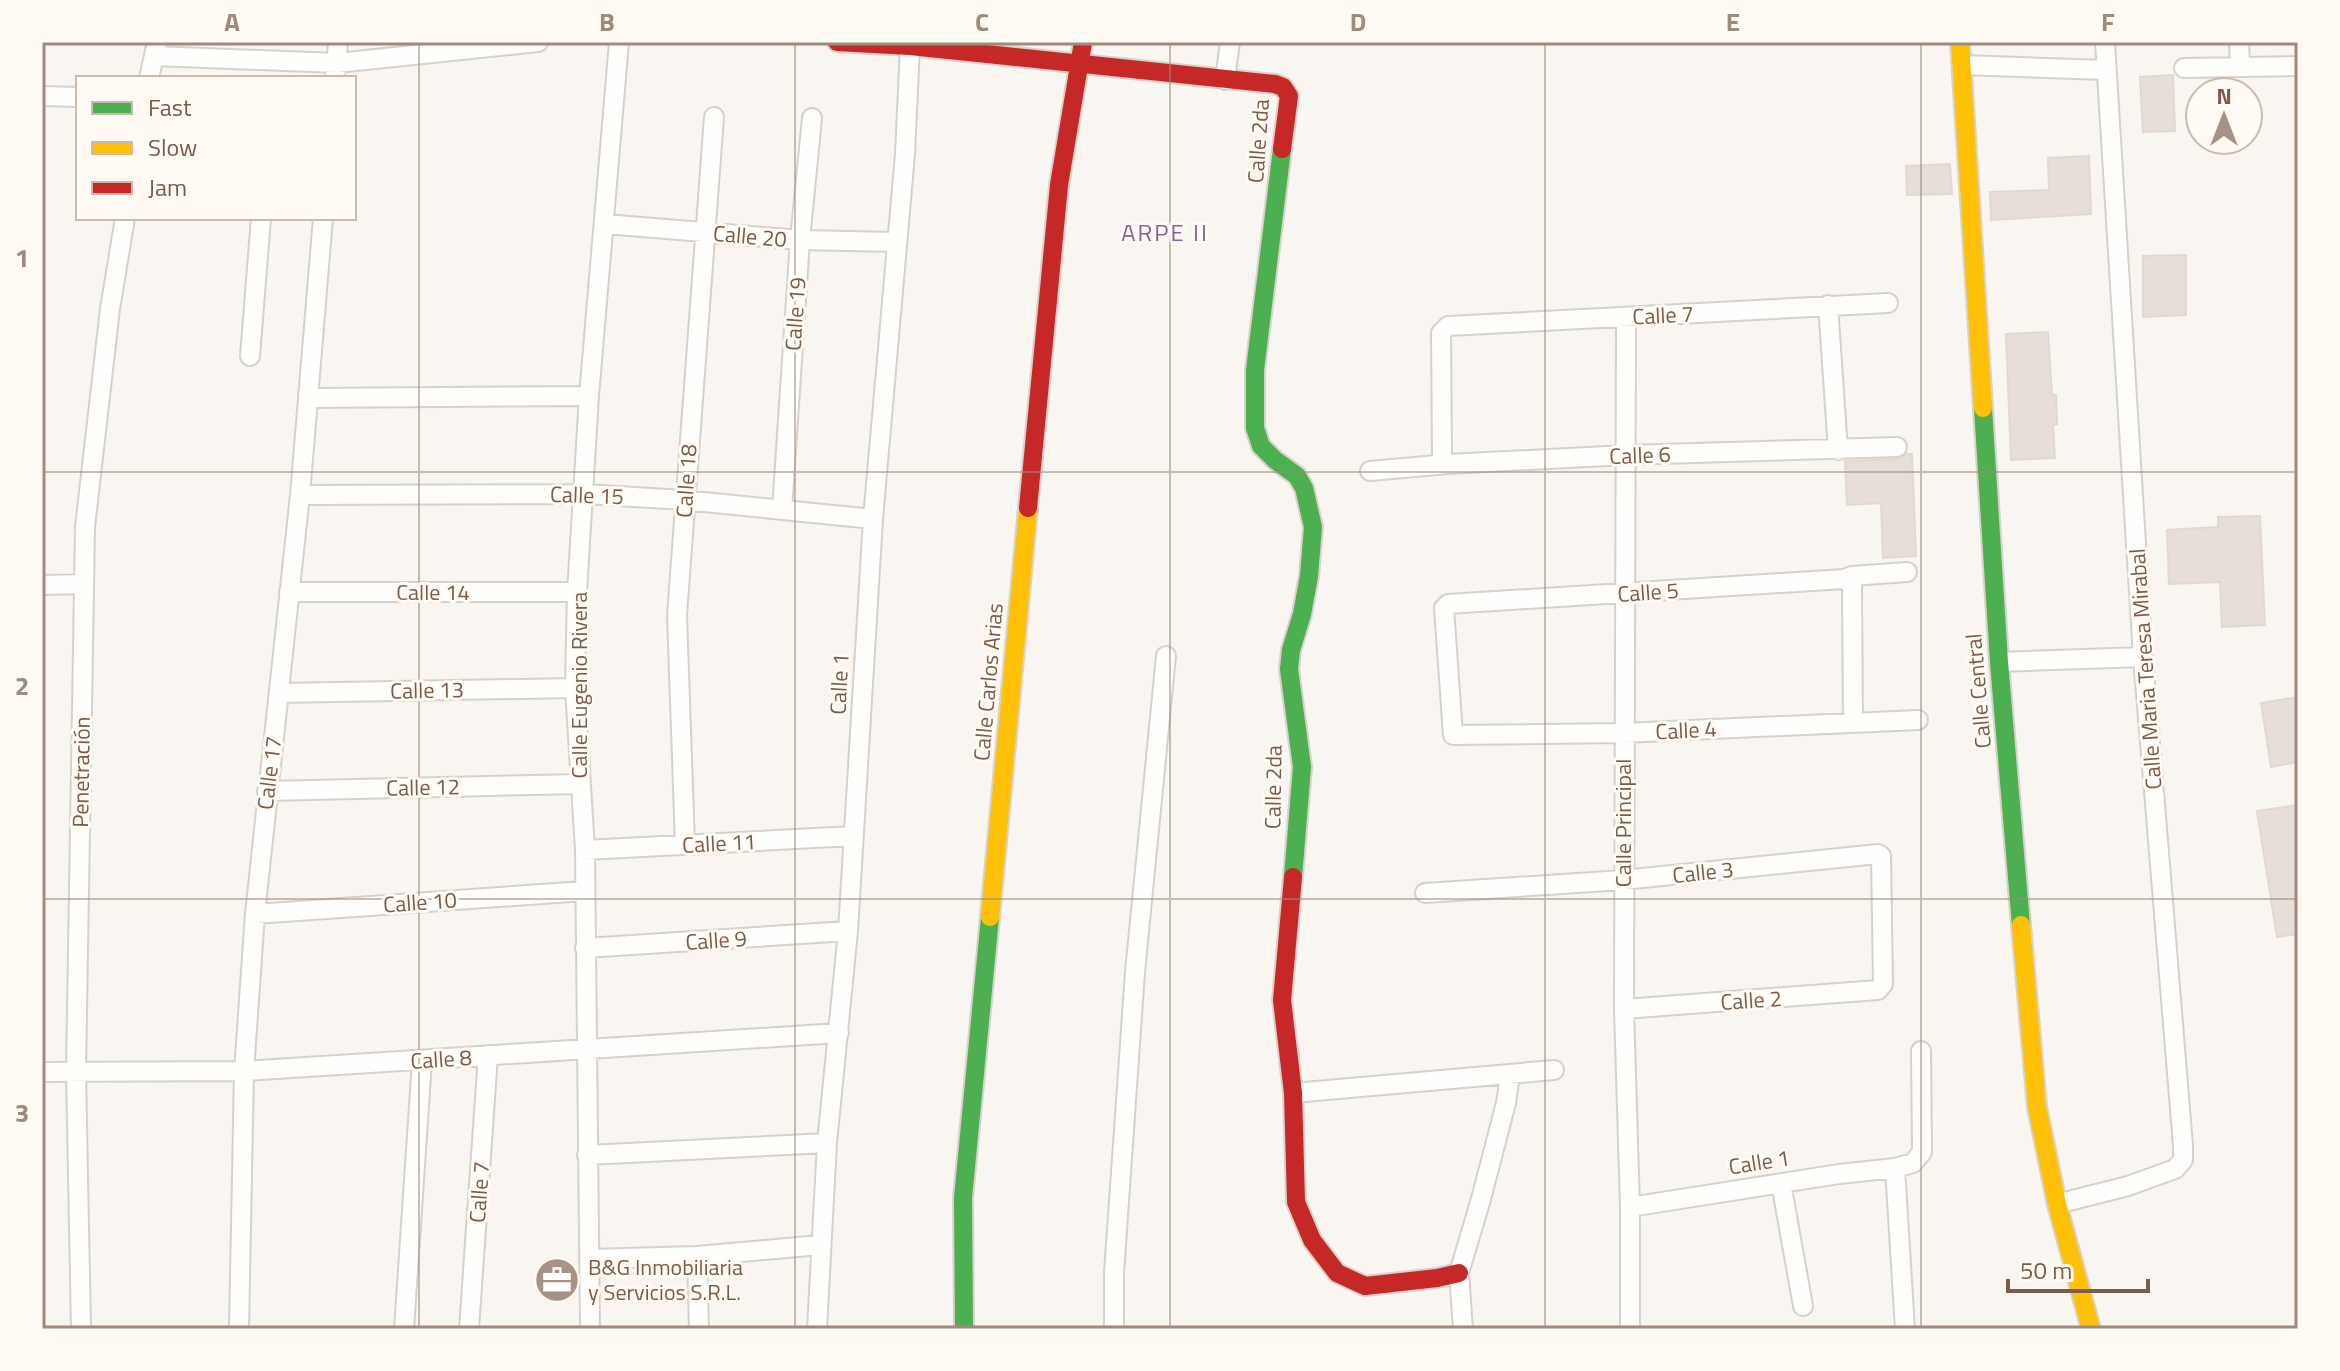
<svg xmlns="http://www.w3.org/2000/svg" width="2340" height="1371" font-family="'Titillium Web',sans-serif">
  <style>
    .building { fill: #e6ded7; stroke: #e2d8d2; stroke-width: 2 }
    .lines { fill: none; stroke-linecap: round; stroke-linejoin: round }
    .street-casing { stroke: #d7d1cb; stroke-width: 22 }
    .fast-casing { stroke: #d9d2cb; stroke-width: 22 }
    .slow-casing { stroke: #d9d2cb; stroke-width: 22 }
    .jam-casing { stroke: #d9d2cb; stroke-width: 22 }
    .street { stroke: #fefefd; stroke-width: 18 }
    .fast { stroke: #4caf50; stroke-width: 18 }
    .slow { stroke: #ffc107; stroke-width: 18 }
    .jam { stroke: #c62828; stroke-width: 18 }
    .grid { fill: none; stroke: #9f8a7d; stroke-width: 2; stroke-opacity: 0.55 }
    .labels { text-anchor: middle; stroke-width: 6; stroke-linejoin: round; paint-order: stroke }
    .street-label { font-size: 22px; fill: #7a5c4d; stroke: #fffaf3 }
    .poi-label { font-size: 22px; fill: #7a5c4d; stroke: #fffaf3; text-anchor: start }
    .neighbourhood-label { font-size: 24px; letter-spacing: 2px; fill: #846695; stroke: #fffaf3 }
    .neatline { fill: none; stroke: #9f8a7d; stroke-width: 3 }
    .grid-label { font-size: 26px; text-anchor: middle; font-weight: bold; fill: #9f8a7d }
  </style>
  <rect width="100%" height="100%" fill="#f9f5f0"/>
  <!-- building -->
  <path class="building" d="M2173,75L2175,131L2143,132L2140,77Z
    M2089,156L2091,214L1991,220L1990,192L2049,190L2048,158Z
    M1950,164L1952,194L1907,195L1906,166Z
    M2186,255V315L2143,317V256Z
    M2048,332L2052,395H2056L2057,424L2053,425L2055,458L2011,460L2006,334Z
    M1906,454H1912L1916,556L1883,558L1881,503L1847,505L1845,461L1897,459Z
    M2260,516L2265,625L2222,627L2220,582L2169,584L2167,530L2218,527V517Z
    M2298,697V762L2271,767L2261,703Z
    M2298,805V934L2277,937L2257,811Z"/>
  <g class="lines">
    <!-- street casing -->
    <g class="street-casing">
      <path id="street" d="M2239,42L2240,66
        M154,56L337,63L538,42
        M1962,65L2106,70
        M2184,68L2298,66
        M149,78L157,42
        M335,78L338,42
        M1225,80L1230,42
        M42,96L78,97
        M605,224L800,240L896,242
        M1888,303L1448,326L1441,333L1442,461L1448,464L1627,455L1897,447
        M1828,305L1838,450
        M1626,317L1624,1009L1630,1207V1329
        M250,356L261,218
        M308,398L589,396
        M1370,471L1448,464
        M300,495L584,494L684,500L873,519
        M782,510L800,240L812,118
        M1844,579L1852,576L1907,572
        M42,585L84,584
        M289,592H577
        M1999,662L2143,657
        M279,693L575,688
        M1853,721L1852,585L1844,579L1448,604L1444,608L1453,735L1623,733L1918,720
        M267,791L580,784
        M685,845L677,615L714,117
        M585,850L854,836
        M1425,893L1623,880L1878,854L1881,856L1883,984L1878,990L1624,1009
        M255,914L585,891
        M585,948L848,931
        M42,1072L244,1071L839,1033
        M1293,1093L1554,1070
        M587,1155L827,1143
        M1895,1168L1905,1329
        M1781,1183L1803,1306
        M2057,1204L2128,1186L2175,1169L2183,1160V1146L2143,657L2105,42
        M1630,1207L1839,1174L1895,1168L1913,1163L1922,1152L1921,1051
        M697,1256L699,1329
        M590,1259L697,1256L820,1245
        M81,1329L76,1072L85,527L110,309L125,218
        M239,1329L244,1071L255,914L300,495L323,218
        M404,1329L422,1061
        M469,1329L488,1055
        M590,1329L585,850L575,688L577,592L589,396L619,42
        M817,1329L827,1143L848,931L873,519L905,154L910,46
        M1114,1329V1273L1135,972L1166,656
        M1463,1329L1459,1273L1481,1199L1506,1103L1510,1075"/>
    </g>
    <!-- fast casing -->
    <g class="fast-casing">
      <path id="fast" d="M1282,149L1255,370V428L1261,446L1275,460L1297,476L1304,488L1313,527L1309,576L1302,614L1291,650L1289,669L1302,767L1293,877
        M1983,408L1999,662L2021,925
        M964,1329L963,1198L990,917"/>
    </g>
    <!-- slow casing -->
    <g class="slow-casing">
      <path id="slow" d="M1960,42L1983,408
        M990,917L1028,508
        M2021,925L2037,1107L2057,1204L2091,1329"/>
    </g>
    <!-- jam casing -->
    <g class="jam-casing">
      <path id="jam" d="M837,42L910,46L1275,84L1283,87L1289,96L1282,149
        M1028,508L1059,185L1083,42
        M1293,877L1282,1000L1293,1093L1296,1202L1312,1240L1337,1273L1365,1286L1437,1278L1459,1273"/>
    </g>
    <!-- street -->
    <use href="#street" class="street"/>
    <!-- fast -->
    <use href="#fast" class="fast"/>
    <!-- slow -->
    <use href="#slow" class="slow"/>
    <!-- jam -->
    <use href="#jam" class="jam"/>
  </g>
  <!-- grid -->
  <path class="grid" d="M419,42V1329M795,42V1329M1170,42V1329M1545,42V1329M1921,42V1329M42,472H2298M42,899H2298"/>
  <!-- icons -->
  <defs>
    <g id="office-disc" transform="scale(2.3)"><circle r="9.5" fill="#a69286" stroke="#fffaf3"/><path d="M-6-3h4V-5.5h4V-3h4V5H-6ZM-1-4.5V-3h2v-1.5ZM-6 0V1H6V0Z" fill="#fff"/></g>
  </defs>
  <g fill-rule="evenodd">
    <use href="#office-disc" x="557" y="1280"/>
  </g>
  <g class="labels">
    <!-- street labels -->
    <g class="street-label">
      <text transform="translate(1258 141) rotate(-86)" y="8">Calle 2da</text>
      <text transform="translate(750 236) rotate(5)" y="8">Calle 20</text>
      <text transform="translate(795 314) rotate(-86)" y="8">Calle 19</text>
      <text transform="translate(1663 315) rotate(-3)" y="8">Calle 7</text>
      <text transform="translate(1640 455) rotate(-2)" y="8">Calle 6</text>
      <text transform="translate(686 481) rotate(-86)" y="8">Calle 18</text>
      <text transform="translate(587 495) rotate(2)" y="8">Calle 15</text>
      <text x="433" y="600">Calle 14</text>
      <text transform="translate(1648 592) rotate(-4)" y="8">Calle 5</text>
      <text transform="translate(2145 669) rotate(-94)" y="8">Calle Maria Teresa Mirabal</text>
      <text transform="translate(988 682) rotate(-85)" y="8">Calle Carlos Arias</text>
      <text transform="translate(839 684) rotate(-87)" y="8">Calle 1</text>
      <text transform="translate(579 685) rotate(-90)" y="8">Calle Eugenio Rivera</text>
      <text transform="translate(427 690) rotate(-1)" y="8">Calle 13</text>
      <text transform="translate(1978 691) rotate(-95)" y="8">Calle Central</text>
      <text transform="translate(1686 730) rotate(-3)" y="8">Calle 4</text>
      <text transform="translate(81 772) rotate(-89)" y="8">Penetración</text>
      <text transform="translate(269 773) rotate(-83)" y="8">Calle 17</text>
      <text transform="translate(423 787) rotate(-1)" y="8">Calle 12</text>
      <text transform="translate(1273 787) rotate(-89)" y="8">Calle 2da</text>
      <text transform="translate(1623 823) rotate(-90)" y="8">Calle Principal</text>
      <text transform="translate(719 843) rotate(-3)" y="8">Calle 11</text>
      <text transform="translate(1703 872) rotate(-6)" y="8">Calle 3</text>
      <text transform="translate(420 902) rotate(-4)" y="8">Calle 10</text>
      <text transform="translate(716 940) rotate(-4)" y="8">Calle 9</text>
      <text transform="translate(1751 1000) rotate(-4)" y="8">Calle 2</text>
      <text transform="translate(441 1059) rotate(-4)" y="8">Calle 8</text>
      <text transform="translate(1759 1162) rotate(-9)" y="8">Calle 1</text>
      <text transform="translate(479 1192) rotate(-86)" y="8">Calle 7</text>
    </g>
    <!-- poi labels -->
    <g class="poi-label">
      <text x="588" y="1275">B&amp;G Inmobiliaria<tspan x="588" dy="25">y Servicios S.R.L.</tspan></text>
    </g>
    <!-- neighbourhood labels -->
    <g class="neighbourhood-label">
      <text x="1165" y="241">ARPE II</text>
    </g>
  </g>
  <!-- border -->
  <rect width="2340" height="1371" fill="none" stroke="#fffaf3" stroke-width="88"/>
  <!-- legend -->
  <rect x="76" y="76" width="280" height="144" fill="#fffaf3" stroke="#cabbb1" stroke-width="2"/>
  <rect x="92" y="102" width="40" height="12" fill="#4caf50" stroke="#cabbb1" stroke-width="2"/>
  <text x="148" y="116" font-size="24" fill="#7a5c4d">Fast</text>
  <rect x="92" y="142" width="40" height="12" fill="#ffc107" stroke="#cabbb1" stroke-width="2"/>
  <text x="148" y="156" font-size="24" fill="#7a5c4d">Slow</text>
  <rect x="92" y="182" width="40" height="12" fill="#c62828" stroke="#cabbb1" stroke-width="2"/>
  <text x="148" y="196" font-size="24" fill="#7a5c4d">Jam</text>
  <!-- north arrow -->
  <g transform="translate(2224 116)"><circle r="38" fill="#fffaf3" stroke="#cabbb1" stroke-width="2"/>
  <path d="M0-6L14 30L0 20L-14 30Z" fill="#a69286"/>
  <text y="-12" font-size="22" font-weight="bold" text-anchor="middle" fill="#7a5c4d">N</text>
  </g>
  <!-- scale -->
  <path d="M2008 1279v12h140v-12" fill="none" stroke="#7a5c4d" stroke-width="4"/>
  <text x="2020" y="1279" font-size="24" fill="#7a5c4d" stroke="#fffaf3" stroke-width="6" paint-order="stroke">50 m</text>
  <rect x="44" y="44" width="2252" height="1283" class="neatline"/>
  <g class="grid-label">
    <text x="232" y="31">A</text>
    <text x="607" y="31">B</text>
    <text x="982" y="31">C</text>
    <text x="1358" y="31">D</text>
    <text x="1733" y="31">E</text>
    <text x="2108" y="31">F</text>
    <text x="22" y="267">1</text>
    <text x="22" y="695">2</text>
    <text x="22" y="1122">3</text>
  </g>
</svg>
